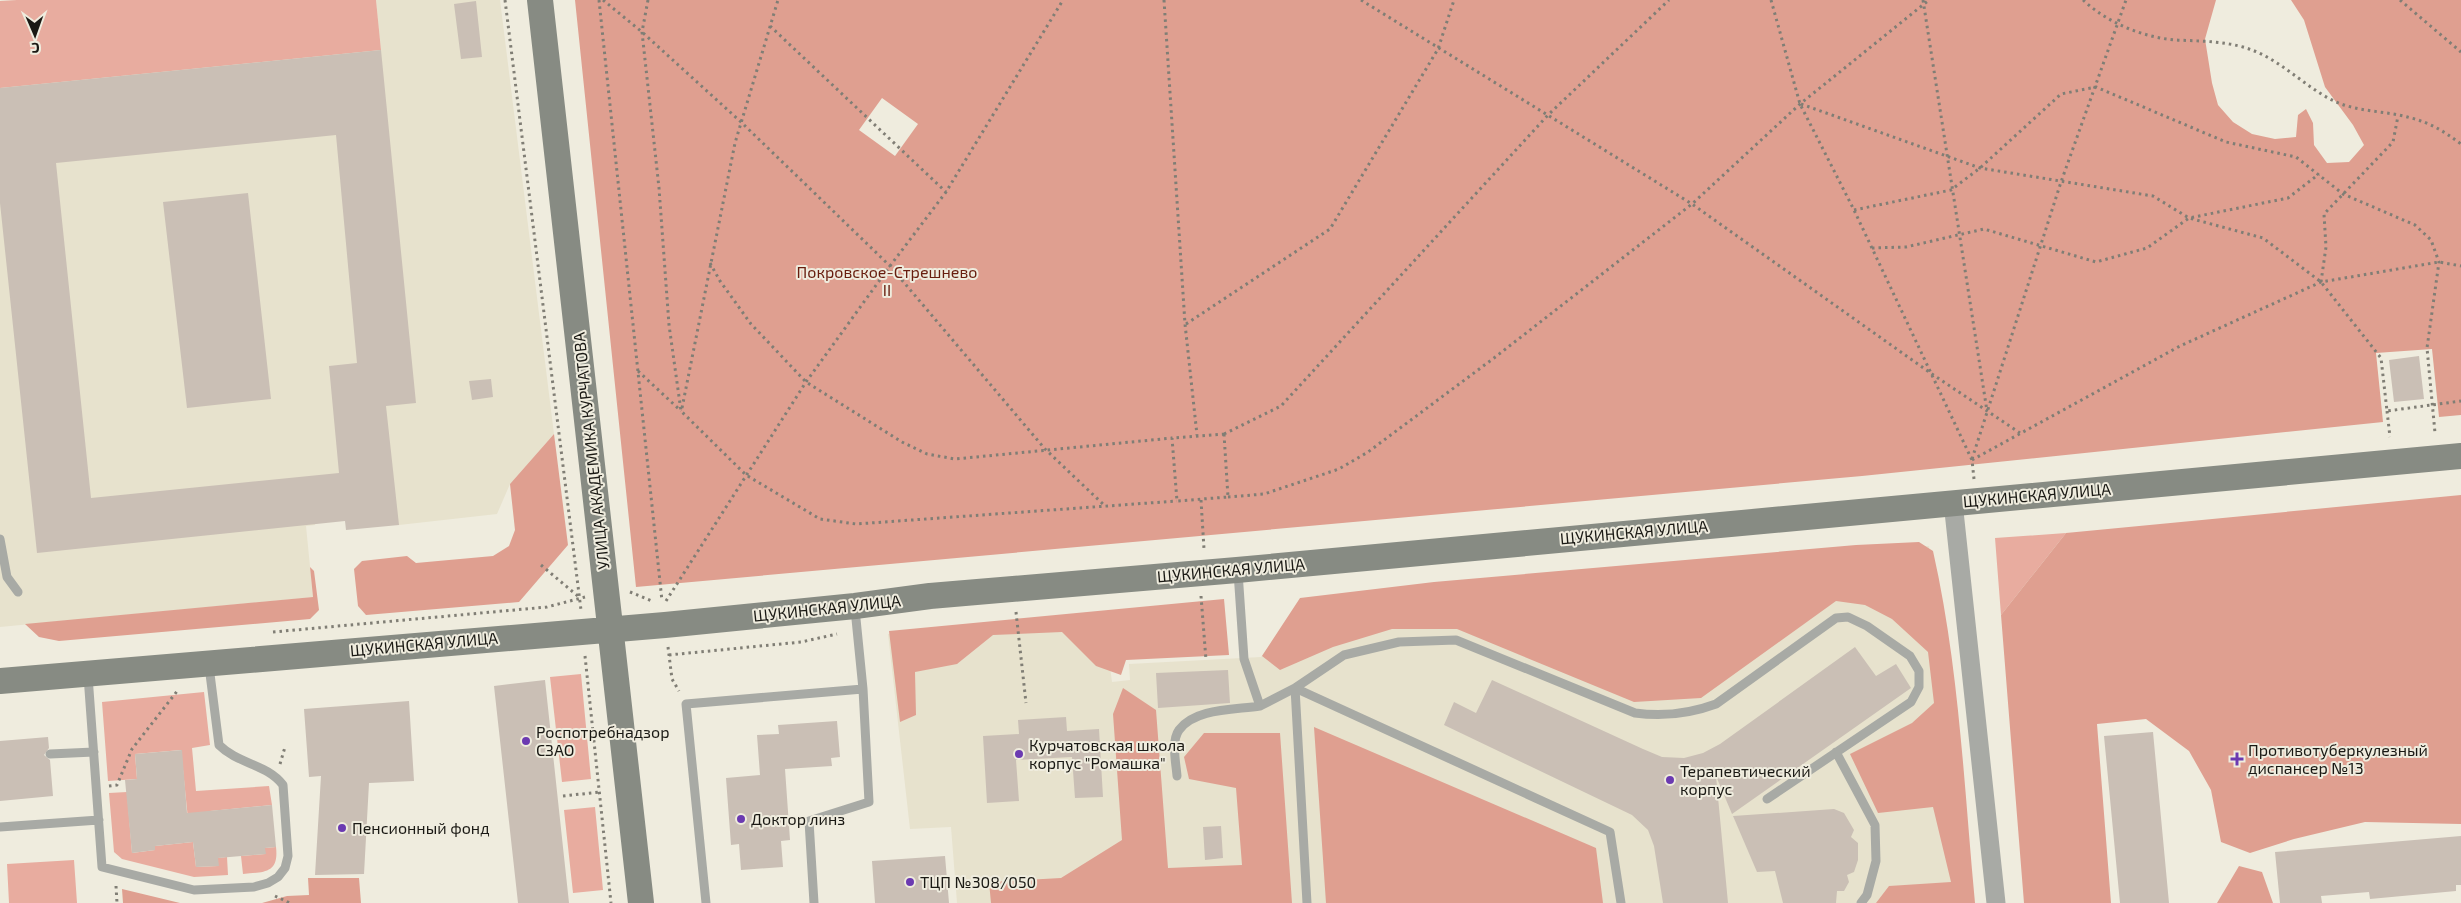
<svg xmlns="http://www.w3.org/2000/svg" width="2461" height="903" font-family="'Exo 2',sans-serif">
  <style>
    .built { fill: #e7e2cd }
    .green { fill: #e8ac9f }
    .forest { fill: #df9f90; fill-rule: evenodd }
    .building { fill: #cabfb5; fill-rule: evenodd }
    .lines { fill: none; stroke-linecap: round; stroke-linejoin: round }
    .path { stroke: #807e75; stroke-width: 3; stroke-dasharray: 2.5 4; stroke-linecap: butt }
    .service { stroke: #a8aaa5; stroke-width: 9 }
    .minor { stroke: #a8aaa5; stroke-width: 19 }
    .secondary { stroke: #878b83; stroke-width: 26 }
    .poi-dot { fill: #6b3ab1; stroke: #efecde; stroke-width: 2 }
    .labels { text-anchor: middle; stroke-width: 4; stroke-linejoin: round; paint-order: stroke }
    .park-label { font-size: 16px; fill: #681d0e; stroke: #efecde }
    .street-label { font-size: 16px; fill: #1a1914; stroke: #efecde }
    .poi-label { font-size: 16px; fill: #1a1914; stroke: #efecde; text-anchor: start }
  </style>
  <rect width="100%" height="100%" fill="#efecde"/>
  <!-- built -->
  <path class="built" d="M376,0H500L554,434L510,484L497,514L399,525L342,498L313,501L315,525L306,526L313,597L0,627V88L381,50Z
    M1929,546L1964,903H957L951,827L910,829L888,634L1103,614L1112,682L1130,680L1129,664L1261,657L1301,600Z"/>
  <!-- green -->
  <path class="green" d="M17,0H376L381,50L0,88V1Z
    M2066,533L2001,615L1995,538Z
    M581,674L591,779L562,782L550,677Z
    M204,692L210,745L192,748L196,791L269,786L272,805L210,811L188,819L181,750L135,754L137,779L108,781L102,702Z
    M127,792L132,853L155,850V846L193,842L196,867L218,866V858L227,857L228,875L194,877L122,859L114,852L109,793Z
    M595,807L603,890L573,893L564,810Z
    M276,847C279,873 265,872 243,874L241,856L265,854V848Z
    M74,860L77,903H9L7,864Z"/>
  <!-- forest -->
  <path class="forest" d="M575,0H2216L2205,39L2212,83L2218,105L2233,122L2252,134L2275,139L2296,137L2298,115L2306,109L2313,123L2314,145L2327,163L2349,162L2364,145L2353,125L2325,87L2304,20L2291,0H2461V415L2439,417L2432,349L2376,353L2383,422L1862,476L636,587ZM882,98L918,124L895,156L859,130Z
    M554,434L568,545L519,602L366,615L358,606L354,569L362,561L407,556L416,563L493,556L509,546L515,530L510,484Z
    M2461,495V824L2365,822L2294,839L2250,853L2221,842L2211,790L2189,751L2146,719L2097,724L2111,903H2024L2001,615L2066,533Z
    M1919,542L1933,551C1959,666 1964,786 1975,903H1876L1889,886L1951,882L1933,807L1878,813L1850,754L1912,723L1934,703L1928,652L1892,619L1865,605L1836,601L1701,698L1634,702L1457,629H1392L1333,647L1280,670L1262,656L1300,598L1434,582L1856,545Z
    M310,567L314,571L319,610L310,619L59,641L39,637L25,624L313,597Z
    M1224,599L1229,655L1126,660L1121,675L1096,666L1062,632L993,635L957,664L915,672L916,715L900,722L889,631Z
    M1123,688L1156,710L1168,868L1242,865L1236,788L1189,779L1184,757L1204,733H1280L1292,903H991L989,882L1061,878L1122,840L1113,714Z
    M1314,727L1596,848L1603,903H1326Z
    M2239,866L2262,872L2273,903H2217Z
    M308,878H359L361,903H262L287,896L309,895Z
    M122,889L180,903H123Z"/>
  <!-- building -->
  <path class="building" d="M476,1L482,57L461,59L454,4Z
    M381,50L416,403L386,406L399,525L346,530L345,521L37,553L0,203V88ZM336,135L357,363L329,366L339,473L91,498L56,163Z
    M248,193L271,399L187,408L163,202Z
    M2419,356L2424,399L2394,402L2389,360Z
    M491,379L493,397L472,400L469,381Z
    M1855,647L1876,676L1896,664L1911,688L1732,814L1716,776L1728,903H1663L1654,846L1648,830L1632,815L1444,725L1454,702L1476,713L1492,680L1643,749L1662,757L1684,758L1703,753L1720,744Z
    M1228,670L1230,703L1158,708L1156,673Z
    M545,680L569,903H518L494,686Z
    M409,701L414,781L369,783L364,874L315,875L321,776L309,777L304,709Z
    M1066,717L1067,731L1099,729L1103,797L1075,798L1072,757L1016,760L1019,801L987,803L983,736L1019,734L1018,720Z
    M837,721L840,757L831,758L832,766L785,769L790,840L781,841L783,867L741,870L739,844L731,845L726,778L760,775L757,735L779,734L778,725Z
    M2153,732L2169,903H2120L2104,736Z
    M48,737L49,748L44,755L50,760L53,796L0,801V741Z
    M182,750L187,813L272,805L276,847L265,848L266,854L218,858L219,866L196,867L193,842L155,846V850L132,853L125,780L137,779L135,754Z
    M1834,809L1844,813L1854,830L1851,837L1858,843V860L1854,872L1847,875L1849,882L1844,891H1837L1836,903H1783L1775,871L1757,872L1733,816Z
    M1221,826L1223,858L1205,860L1203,827Z
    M2461,836V885H2456V891L2370,899L2369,892L2321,896L2322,903H2280L2275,852Z
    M945,856L949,903H875L872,861Z"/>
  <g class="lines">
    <!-- path -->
    <path class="path" d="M505,0L581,610
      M599,0L662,601
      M603,0L642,32L741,122L890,266L1045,449L1105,506
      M648,0L642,32L659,188L669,325L681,411L746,475L820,519L856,524L1177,501
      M1164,0L1185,324L1197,435
      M1361,0L1692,204L1932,374L2020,433
      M1771,0L1800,104L1854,210L1972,460L1974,479
      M1923,0L1987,411
      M2083,0C2108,23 2142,37 2175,40C2198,41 2221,41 2243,47C2278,57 2300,83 2330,99C2356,113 2385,110 2411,118C2431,123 2445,132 2461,144
      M2400,0L2461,52
      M770,26L946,192
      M1801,104L1980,168L2153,196L2189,218L2263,238L2321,282L2381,358L2387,411L2461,401
      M1854,210L1951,190L1980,168L2061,94L2096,87L2226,142L2296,157L2343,194L2415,225L2431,240L2439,262L2427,348L2435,433
      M1872,248L1906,247L1984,229L2096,262L2147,248L2189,218L2288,198L2319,174
      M710,263L720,281L751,324L806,382L902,442L927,454L955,459L1172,438
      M2321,282L2326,247L2324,214L2393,142L2398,116
      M1186,324L1330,229L1438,49L1454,0
      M638,371L681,411
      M682,408L735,143L778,0
      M2387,411L2390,437
      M1224,434L1281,406L1548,115L1669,0
      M1224,434L1228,497L1177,501L1172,438Z
      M1972,459L2061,182L2126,0
      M1972,460L2180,346L2321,282L2439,262L2461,266
      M1228,497L1264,494L1339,469L1368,452L1494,358L1692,204L1800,104L1929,0
      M1201,500L1204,549
      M541,565L579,597
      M630,592L652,601
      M1201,596L1206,660
      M666,601L806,382L890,266L946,192L1063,0
      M1016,612L1026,703
      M273,632L547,607L585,597
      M668,647L672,679L679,691
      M669,655L801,642L837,634
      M585,656L611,903
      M280,764L285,747
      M109,786L117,785L132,749L178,690
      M563,796L600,792
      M116,886L117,903
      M275,896L290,903"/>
    <!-- service -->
    <path class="service" d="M0,539L7,577L18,592
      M88,676L102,867L194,890L254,887L268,883L278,877L285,868L288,856L283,785C267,764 238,764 219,745L209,666
      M1295,688L1344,655L1399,642L1456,640L1635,713C1664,717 1689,714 1716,704L1836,618L1848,617L1867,626L1910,656L1919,671V687L1911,702L1767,799
      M1295,688L1610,832L1621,903
      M1260,706L1295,688L1307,903
      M1836,752L1875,825L1876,861L1867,895L1861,903
      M50,754L94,752
      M1177,776C1176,763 1171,741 1179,730C1195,708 1235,710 1260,706L1244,659L1238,572
      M0,827L99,820
      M706,903L686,704L863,689
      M814,903L809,821L869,802L863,689L855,609"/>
    <!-- minor -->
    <path class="minor" d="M1953,502L1996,903"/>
    <!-- secondary -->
    <path class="secondary" d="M540,0L641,903
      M0,681L665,625L855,606L930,596L1237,570L2461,456"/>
  </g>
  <!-- markers -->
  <g class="poi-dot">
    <circle cx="526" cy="741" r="5"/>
    <circle cx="1019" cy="754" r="5"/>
    <path d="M2234.5 751.5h5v5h5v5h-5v5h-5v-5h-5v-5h5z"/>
    <circle cx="1670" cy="780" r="5"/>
    <circle cx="741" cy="819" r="5"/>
    <circle cx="342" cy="828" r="5"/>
    <circle cx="910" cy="882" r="5"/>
  </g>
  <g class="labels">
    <!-- park labels -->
    <g class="park-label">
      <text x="887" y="278">Покровское-Стрешнево<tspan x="887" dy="18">II</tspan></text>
    </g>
    <!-- street labels -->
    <g class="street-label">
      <text transform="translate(591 451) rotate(-96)" y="6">УЛИЦА АКАДЕМИКА КУРЧАТОВА</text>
      <text transform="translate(2037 495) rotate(-5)" y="6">ЩУКИНСКАЯ УЛИЦА</text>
      <text transform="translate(1634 532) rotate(-5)" y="6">ЩУКИНСКАЯ УЛИЦА</text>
      <text transform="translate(1231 570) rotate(-5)" y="6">ЩУКИНСКАЯ УЛИЦА</text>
      <text transform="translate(827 608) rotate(-6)" y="6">ЩУКИНСКАЯ УЛИЦА</text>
      <text transform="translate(424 644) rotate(-5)" y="6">ЩУКИНСКАЯ УЛИЦА</text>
    </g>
    <!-- poi labels -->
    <g class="poi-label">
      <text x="536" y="738">Роспотребнадзор<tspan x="536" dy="18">СЗАО</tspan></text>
      <text x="1029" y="751">Курчатовская школа<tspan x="1029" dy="18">корпус "Ромашка"</tspan></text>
      <text x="2248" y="756">Противотуберкулезный<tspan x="2248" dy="18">диспансер №13</tspan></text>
      <text x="1680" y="777">Терапевтический<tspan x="1680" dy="18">корпус</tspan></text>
      <text x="751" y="825">Доктор линз</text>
      <text x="352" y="834">Пенсионный фонд</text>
      <text x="920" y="888">ТЦП №308/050</text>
    </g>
  </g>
  <!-- north arrow -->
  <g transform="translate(35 35) rotate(178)" stroke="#efecde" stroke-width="4" paint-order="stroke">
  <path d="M0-4L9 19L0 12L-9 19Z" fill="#1a1914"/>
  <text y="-8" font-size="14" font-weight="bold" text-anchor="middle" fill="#1a1914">С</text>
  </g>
</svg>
